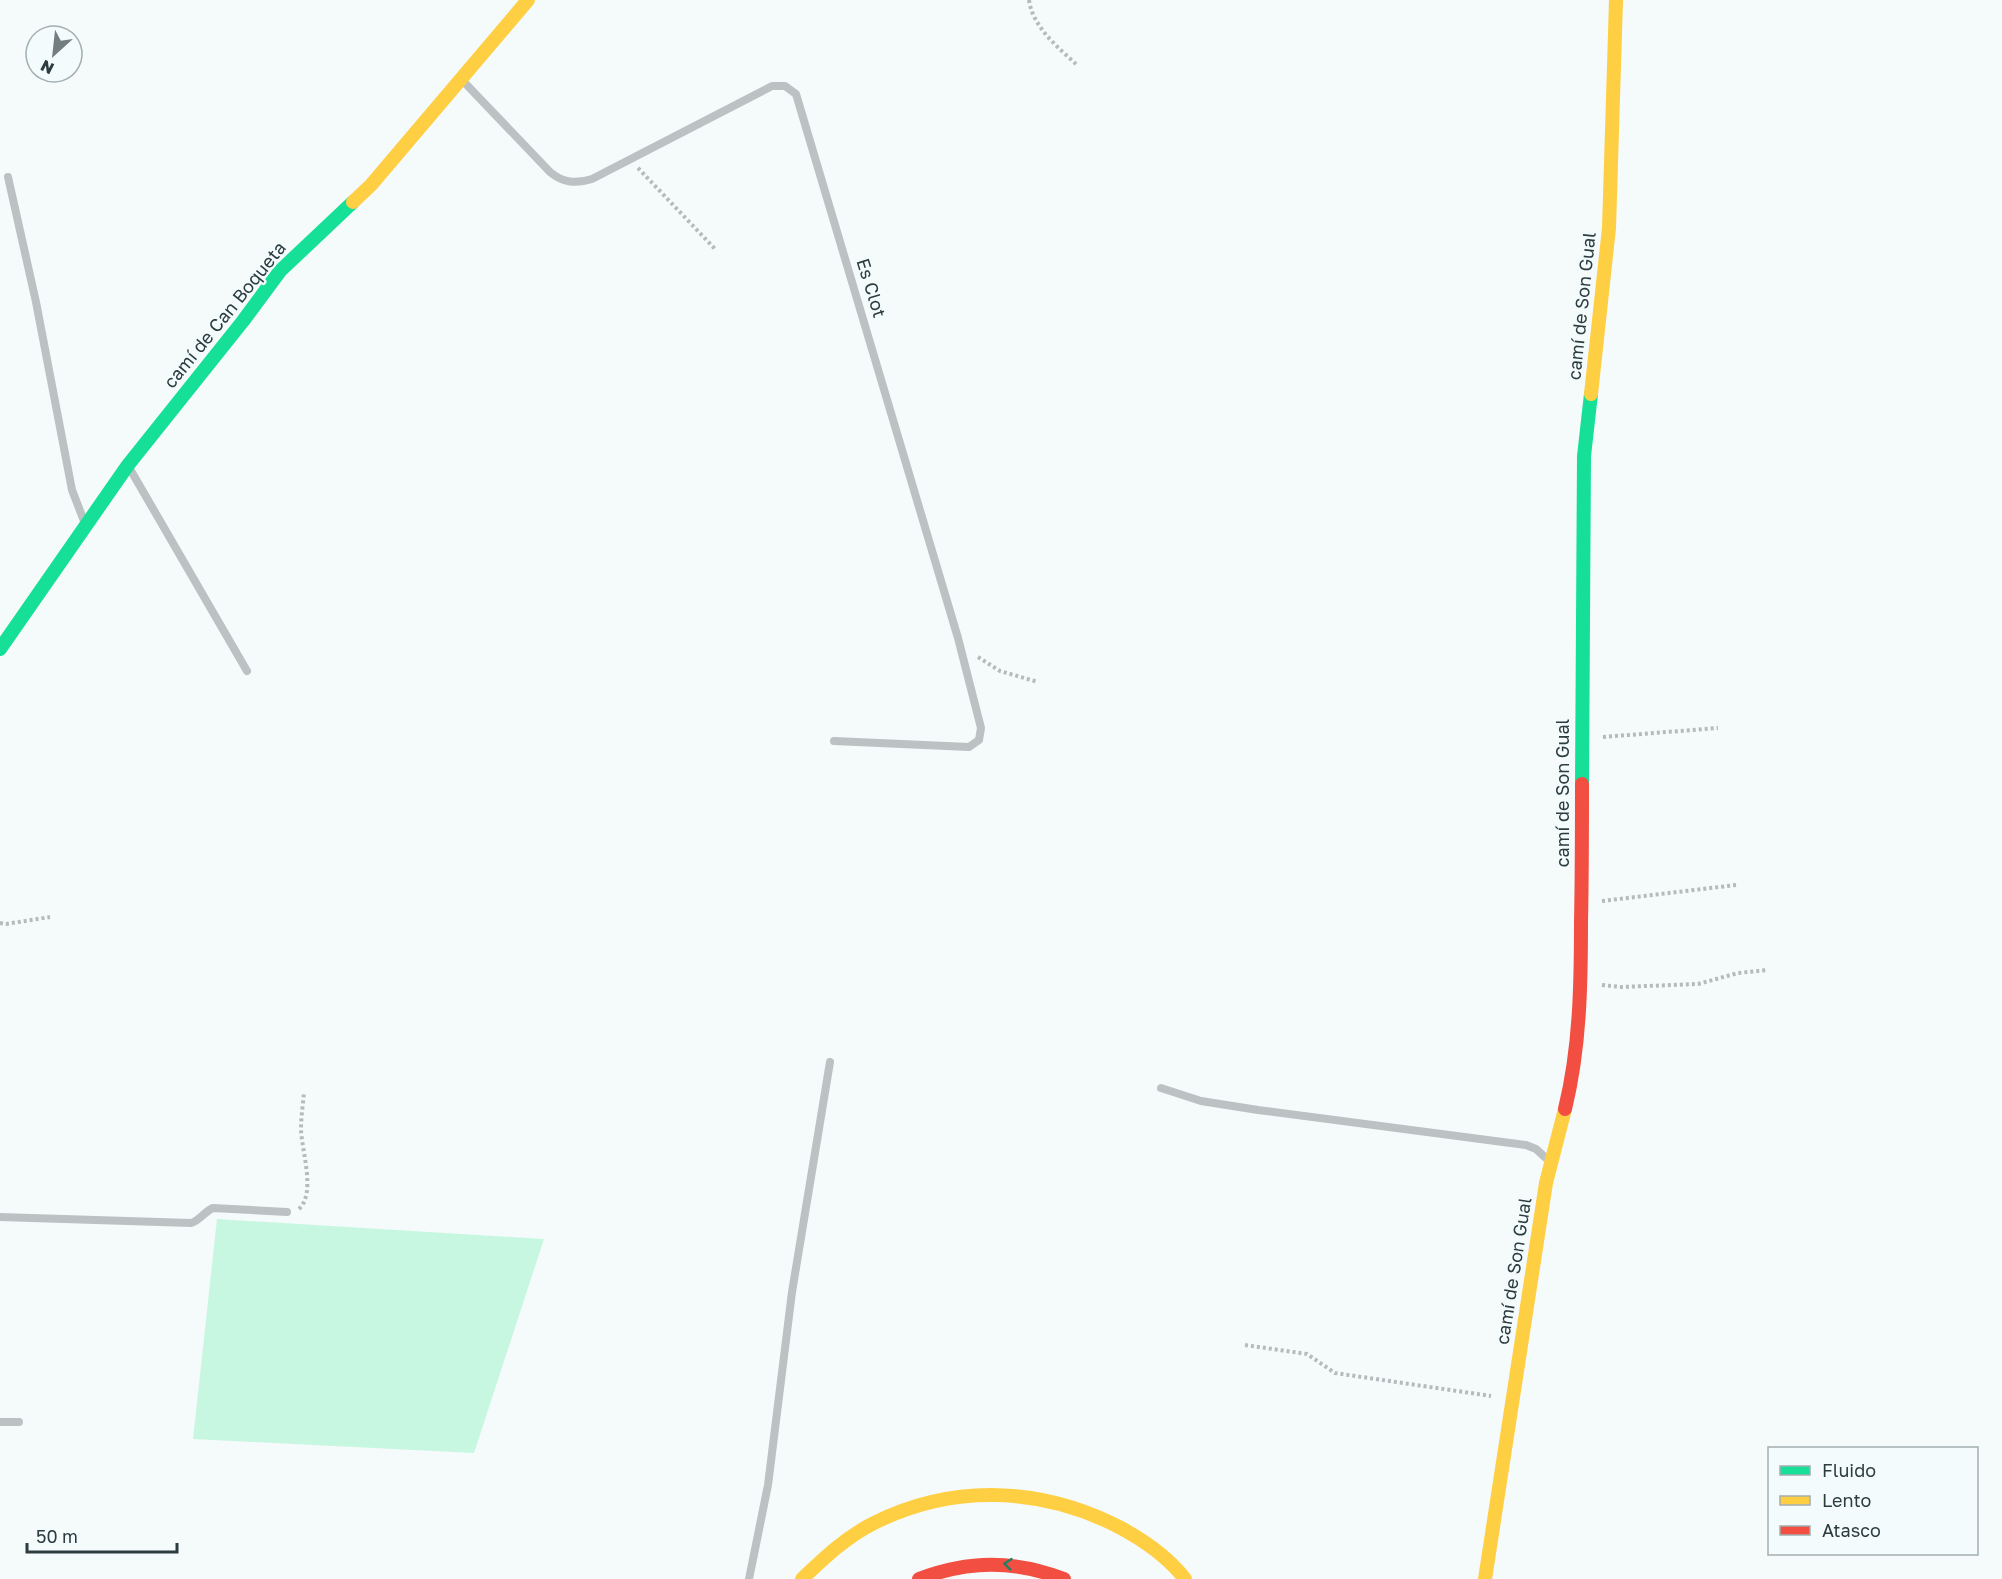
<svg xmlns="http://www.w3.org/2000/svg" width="2002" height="1579" font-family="'Golos Text',sans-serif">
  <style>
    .green { fill: #c8f7e1 }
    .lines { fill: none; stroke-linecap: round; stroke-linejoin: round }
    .path { stroke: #b5babc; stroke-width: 4; stroke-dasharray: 3 3; stroke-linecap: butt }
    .lane { stroke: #bcc1c4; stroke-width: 8 }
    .fast { stroke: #16e098; stroke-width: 14 }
    .slow { stroke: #ffcf43; stroke-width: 14 }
    .jam { stroke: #f24e42; stroke-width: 14 }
    .oneway { stroke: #237e63 }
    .labels { text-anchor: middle; stroke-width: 4.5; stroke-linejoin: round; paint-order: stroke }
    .street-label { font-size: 18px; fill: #2c3c3f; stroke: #f3fbfc }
  </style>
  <rect width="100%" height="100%" fill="#f5fafa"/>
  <!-- green -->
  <path class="green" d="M217,1219L544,1239L474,1453L193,1439Z"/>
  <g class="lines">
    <!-- path -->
    <path class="path" d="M1029,0C1033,28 1059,48 1078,66
      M638,168L716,250
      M978,657L1000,671L1038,682
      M1603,737L1718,728
      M1602,901L1736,885
      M0,923L6,924L50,917
      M1602,985L1621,987L1698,984L1738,973L1768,970
      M299,1209C316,1193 302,1152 301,1130C301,1117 303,1104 304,1092
      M1245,1345L1307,1354L1335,1373L1491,1396"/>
    <!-- lane -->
    <path class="lane" d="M463,81L550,172C563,183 576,184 592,179L772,86H785L796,94L958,638L981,728L979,740L969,747L834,741
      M8,177L36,302L72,490L84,521
      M130,469L247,671
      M1161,1088L1201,1101L1258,1110L1526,1145L1536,1149L1548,1160
      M0,1217L191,1223C200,1220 204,1212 213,1208L287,1212
      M0,1422H19
      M749,1579L768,1485L792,1292L830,1062"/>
    <!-- fast -->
    <path class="fast" d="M0,649L128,465L243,321L280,271L353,202
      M1582,784L1584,456L1591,394"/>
    <!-- slow -->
    <path class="slow" d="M353,202L371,185L528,0
      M1591,394L1609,228L1616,0
      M802,1579C824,1558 846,1537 874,1523C954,1483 1043,1487 1121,1528C1145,1541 1168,1557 1185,1579
      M1485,1579L1546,1183L1565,1109"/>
    <!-- jam -->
    <path class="jam" d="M1565,1109C1580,1048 1581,985 1581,922C1582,876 1582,830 1582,784
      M919,1579C969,1560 1014,1560 1064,1579"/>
  </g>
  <!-- one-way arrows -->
  <defs><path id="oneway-chevron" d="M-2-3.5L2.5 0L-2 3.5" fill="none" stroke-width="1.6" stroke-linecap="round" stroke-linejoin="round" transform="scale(1.5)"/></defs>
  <use class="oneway" href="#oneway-chevron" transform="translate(1008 1564) rotate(-174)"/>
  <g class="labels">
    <!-- street labels -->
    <g class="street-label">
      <text transform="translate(871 288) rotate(73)" y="6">Es Clot</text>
      <text transform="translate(1582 306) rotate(-84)" y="6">camí de Son Gual</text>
      <text transform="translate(225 315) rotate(-51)" y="6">camí de Can Boqueta</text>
      <text transform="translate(1563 793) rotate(-90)" y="6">camí de Son Gual</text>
      <text transform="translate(1514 1271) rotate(-81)" y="6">camí de Son Gual</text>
    </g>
  </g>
  <!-- legend -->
  <rect x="1768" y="1447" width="210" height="108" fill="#f3fbfc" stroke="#a3afb0" stroke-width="1.5"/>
  <rect x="1780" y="1466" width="30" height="9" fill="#16e098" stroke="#a3afb0" stroke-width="1.5"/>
  <text x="1822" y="1477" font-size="18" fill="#2c3c3f">Fluido</text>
  <rect x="1780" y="1496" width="30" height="9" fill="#ffcf43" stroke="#a3afb0" stroke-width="1.5"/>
  <text x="1822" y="1507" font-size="18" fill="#2c3c3f">Lento</text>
  <rect x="1780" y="1526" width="30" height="9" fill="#f24e42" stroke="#a3afb0" stroke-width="1.5"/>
  <text x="1822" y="1537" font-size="18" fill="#2c3c3f">Atasco</text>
  <!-- north arrow -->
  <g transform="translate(54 54) rotate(207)"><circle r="28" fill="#f3fbfc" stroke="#a3afb0" stroke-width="1.5"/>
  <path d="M0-4.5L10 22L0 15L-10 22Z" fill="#727e80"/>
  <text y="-9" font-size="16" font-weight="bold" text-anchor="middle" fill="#2c3c3f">N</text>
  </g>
  <!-- scale -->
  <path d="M27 1543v9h150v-9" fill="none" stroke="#2c3c3f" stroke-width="3"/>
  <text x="36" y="1543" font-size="18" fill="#2c3c3f" stroke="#f3fbfc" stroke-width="4.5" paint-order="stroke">50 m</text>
</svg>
